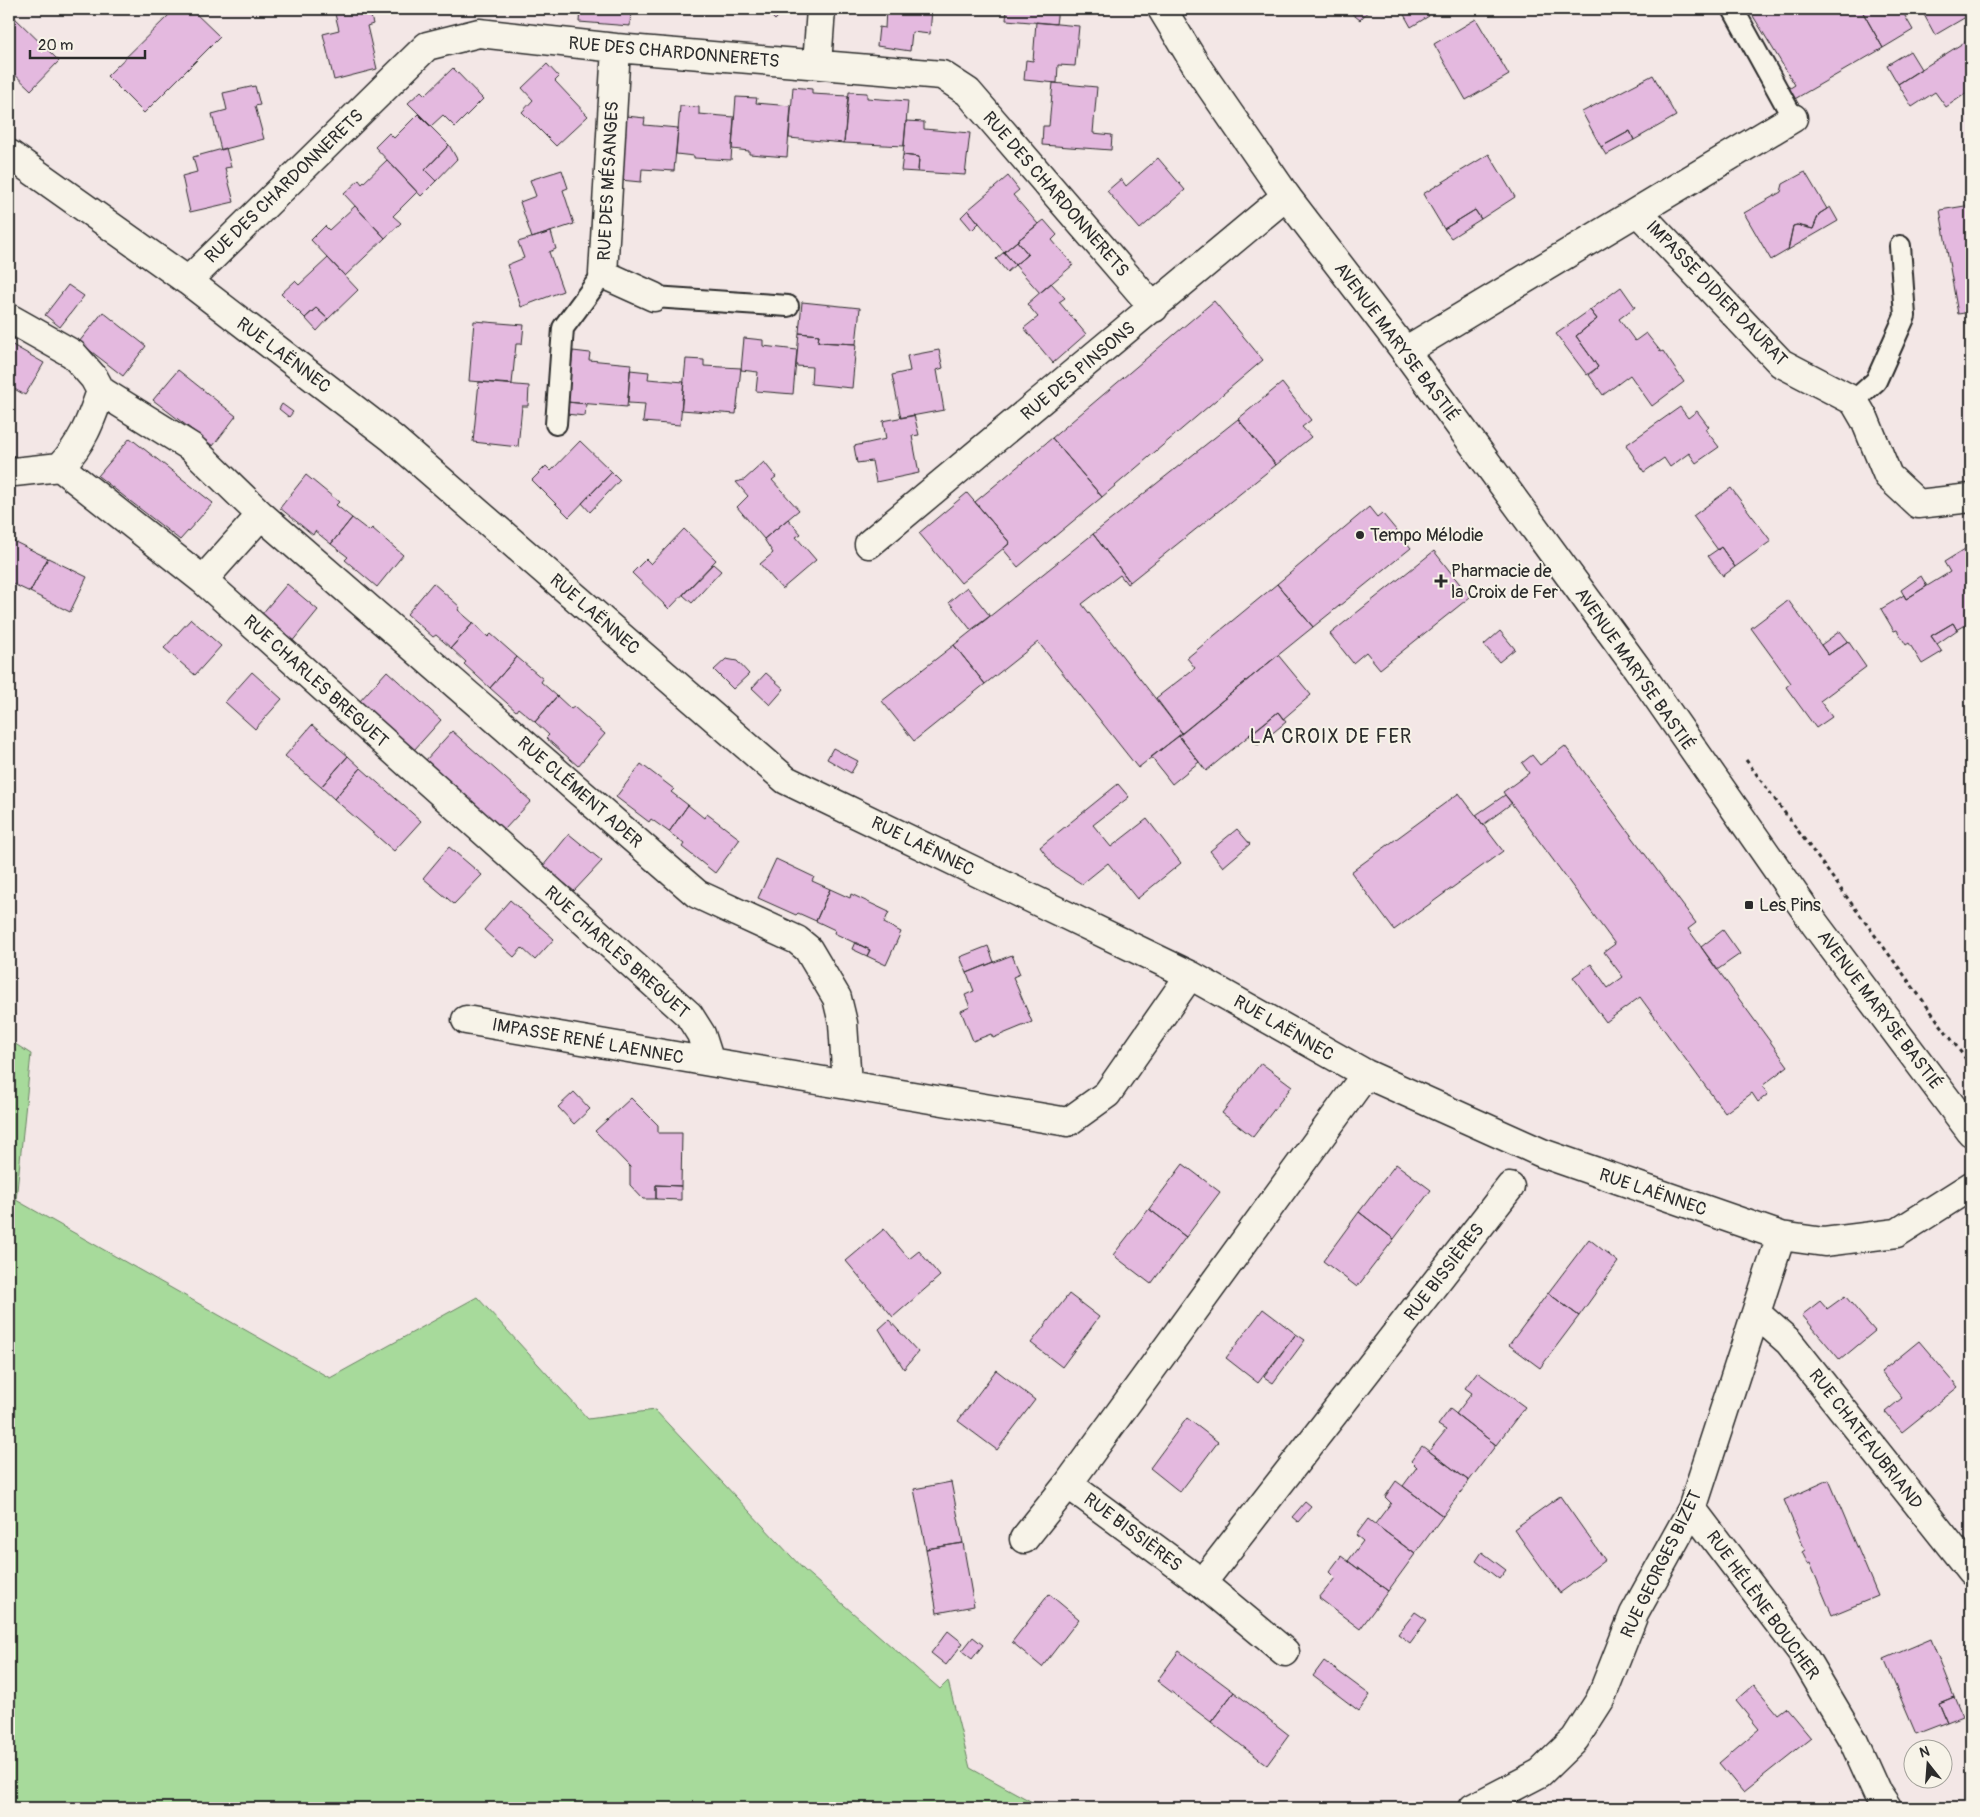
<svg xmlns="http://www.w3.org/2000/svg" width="1980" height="1817" font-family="Pangolin,sans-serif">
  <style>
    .green { fill: #a7da9b; stroke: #698263 }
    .building { fill: #e4b9df; stroke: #2b2b2b }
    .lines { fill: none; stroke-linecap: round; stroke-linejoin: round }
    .service-casing { stroke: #2b2b2b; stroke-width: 24 }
    .minor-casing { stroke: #2b2b2b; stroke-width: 31 }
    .tertiary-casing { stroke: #2b2b2b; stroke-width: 31 }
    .path { stroke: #2b2b2b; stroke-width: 3; stroke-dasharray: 4 4; stroke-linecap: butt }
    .service { stroke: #f7f3e8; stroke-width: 20 }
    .minor { stroke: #f7f3e8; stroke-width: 28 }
    .tertiary { stroke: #f7f3e8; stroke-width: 28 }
    .poi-dot { fill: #2b2b2b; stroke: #f7f3e8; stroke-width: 2 }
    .labels { text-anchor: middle; stroke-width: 4; stroke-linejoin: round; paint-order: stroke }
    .street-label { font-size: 18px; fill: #2b2b2b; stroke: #f7f3e8 }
    .poi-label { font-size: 18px; fill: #2b2b2b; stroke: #f7f3e8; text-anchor: start }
    .quarter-label { font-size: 20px; letter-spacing: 1px; fill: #2b2b2b; stroke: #f7f3e8 }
  </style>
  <rect width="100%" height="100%" fill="#f3e7e6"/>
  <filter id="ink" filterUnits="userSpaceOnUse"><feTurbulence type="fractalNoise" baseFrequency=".02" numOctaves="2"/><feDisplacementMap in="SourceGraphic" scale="10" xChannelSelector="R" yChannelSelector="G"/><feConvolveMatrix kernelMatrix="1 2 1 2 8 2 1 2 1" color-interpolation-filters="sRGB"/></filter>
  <g filter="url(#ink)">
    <!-- green -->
    <path class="green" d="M9,1040L31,1054L16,1200L330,1378L477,1297L588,1419L655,1410L804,1570L940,1689L948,1681L970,1768L1043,1808H9Z"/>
    <!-- building -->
    <path class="building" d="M175,9H191L220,37L144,113L107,76Z
      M355,9H369L373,24L367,26L377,69L334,80L323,34L339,30L335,14Z
      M580,9H631L630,26L579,22Z
      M764,9H786L775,20Z
      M886,9H932L930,34L912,32L910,51L877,46L879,27L885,28Z
      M1007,9H1058L1056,24L1006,20Z
      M1346,9H1370L1360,20Z
      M1406,9H1425L1429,16L1411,27L1402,11Z
      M1754,9H1810L1813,14L1823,9H1861L1883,48L1793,100L1787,90L1795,85L1750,11Z
      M1861,9H1901L1913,30L1883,48Z
      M1921,9H1971V14L1935,35Z
      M11,14L59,61L31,90L9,69V15Z
      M1476,19L1509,75L1466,100L1434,44Z
      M1036,22L1079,26L1075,66L1058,65L1057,83L1024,80L1026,60L1033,61Z
      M1971,38V90L1946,107L1935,92L1912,107L1898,84Z
      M1910,51L1921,69L1898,84L1887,65Z
      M547,64L559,77L555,81L588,116L556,146L522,112L533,100L522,88Z
      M453,68L483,99L455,127L443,115L431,126L408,103L421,91L425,95Z
      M1653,75L1676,116L1634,140L1630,131L1601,147L1582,112Z
      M1053,83L1097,87L1093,133L1112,135L1111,150L1042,145L1043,126H1049Z
      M255,86L260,105L255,106L264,139L221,150L212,114L227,110L223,93Z
      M793,87L812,89V94L848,96L844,143L789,138Z
      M849,92L867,93V98L908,101L904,146L844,143Z
      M736,97L757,98L756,103L791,106L787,157L749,154V151L732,149Z
      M680,106L699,107V114L734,117L731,160L694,158V156L676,154Z
      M418,114L449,145L425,170L436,181L421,196L375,147L389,133L394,138Z
      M626,116L645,118L644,125L678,128L674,171L642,169L641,182L620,180Z
      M906,121L924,122V129L970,133L965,175L918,172L919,157L903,155Z
      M1630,131L1634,140L1606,155L1601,147Z
      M449,145L457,159L436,181L425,170Z
      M226,148L231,167L225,168L234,202L190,212L182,176L197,172L193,157Z
      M1489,154L1515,197L1481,219L1475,210L1444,229L1423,194Z
      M903,155L919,157L918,172L901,171Z
      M1158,158L1185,190L1140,229L1107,191L1121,179L1126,186Z
      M387,160L417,192L393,216L401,223L385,238L344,194L359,180L362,184Z
      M562,170L568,188L563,190L574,224L532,238L520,202L536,196L530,180Z
      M1805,172L1827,209L1819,214L1813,229L1797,225L1793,226L1788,250L1771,260L1744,213L1781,192L1783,184Z
      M1008,176L1019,190L1013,195L1038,224L1004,252L968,210Z
      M1971,205V312L1958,314L1940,210Z
      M355,206L385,238L345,276L311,240L325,226L329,230Z
      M1830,207L1838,221L1788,250L1793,226L1797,225L1813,229L1819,214Z
      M968,210L979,223L972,230L961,217Z
      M1475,210L1481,219L1451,238L1444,229Z
      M1044,220L1057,235L1052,240L1073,265L1040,293L1015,265L1028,254L1017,241Z
      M551,232L556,249L549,252L563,291L521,307L507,265L524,258L518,242Z
      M1017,241L1028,254L1015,265L1004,252Z
      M1004,252L1015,265L1007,272L996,259Z
      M328,258L358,290L328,319L316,308L305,318L281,294L295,281L299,285Z
      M1051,283L1065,298L1059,302L1086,334L1053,363L1024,328L1038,317L1027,304Z
      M68,285L84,296L60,327L45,315Z
      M1621,287L1635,307L1619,319L1635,341L1646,333L1661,352L1663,351L1684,382L1652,406L1630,375L1603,395L1589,375L1598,367L1576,336L1597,319L1590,310Z
      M1214,301L1263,360L1102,497L1052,438Z
      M802,302L860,308L856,344L818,342L819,335L799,333Z
      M316,308L328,319L317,331L305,318Z
      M1590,310L1597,319L1576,336L1598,367L1587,375L1556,334Z
      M103,312L146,346L123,376L79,342Z
      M474,321L524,325L522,344H516L512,384L469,381Z
      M799,333L819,335L818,342L856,344L852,388L811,384L812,367L796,366Z
      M744,338L763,340V346L797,350L793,394L756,391L758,372L741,370Z
      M9,343L44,363L25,395L9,386Z
      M939,350L943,368L937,370L944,410L901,418L892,375L910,371L907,356Z
      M573,351L590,353L589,360L631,364L627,407L567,402Z
      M686,359L704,360V366L741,368L736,414L681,410Z
      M178,370L236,416L213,446L153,400Z
      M630,370L649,372L648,379L684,382L680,425L643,422L645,404L628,403Z
      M479,382L529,386L528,406H522L518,447L473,442Z
      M1282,383L1311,420L1302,427L1311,437L1276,465L1238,419Z
      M567,402L586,404L585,416L566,414Z
      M282,404L293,412L289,417L279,409Z
      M1680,407L1688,418L1697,411L1709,427L1705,429L1719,447L1696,463L1689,453L1670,467L1664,458L1644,472L1626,445Z
      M914,415L919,435L912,436L919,473L876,482L872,461L857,463L854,446L886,439L883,421Z
      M1238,419L1276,465L1130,582L1093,534Z
      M130,438L213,503L180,540L98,476Z
      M1052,438L1102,497L1018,567L1003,549L1010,543L975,502Z
      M580,441L612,472L569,517L532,480L546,466L551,471Z
      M764,462L776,477L772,480L799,510L764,539L737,507L748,496L736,482L744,480Z
      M612,472L620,480L590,512L582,503Z
      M306,475L339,502L336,505L352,518L331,544L315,531L313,535L280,508Z
      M1731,488L1771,541L1735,567L1721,547L1718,550L1693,516Z
      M967,493L1010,543L961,583L919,533Z
      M1369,507L1377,517L1382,513L1411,548L1313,627L1277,584Z
      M352,518L369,531L372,528L403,555L377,587L345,560L348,557L331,544Z
      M788,519L801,534L796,537L816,560L782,589L760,564L773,553L764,539Z
      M684,529L716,560L669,609L632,573L646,559L651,564Z
      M1093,534L1130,582L1127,584L1120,575L1082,604L1182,733L1138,768L1038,642L985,684L954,645Z
      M9,539L48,558L30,592L9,582Z
      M1721,547L1735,567L1723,576L1708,556Z
      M1971,548V622L1957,630L1953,623L1931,636L1942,652L1922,664L1909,643L1906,645L1897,630L1894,631L1881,609L1904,595L1906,599L1950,572L1944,562L1965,549Z
      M1434,551L1470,597L1380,669L1366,652L1353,663L1330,634Z
      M48,558L87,577L70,612L30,592Z
      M713,564L721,571L692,603L683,595Z
      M1921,576L1927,586L1906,599L1901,590Z
      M433,583L460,607L458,610L473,623L451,648L436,635L433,637L407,614Z
      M287,584L318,610L291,643L261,615Z
      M1277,584L1313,627L1182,733L1156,698L1195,668L1187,658Z
      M967,587L990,616L971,630L949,602Z
      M1788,600L1828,655L1848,641L1866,667L1820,701L1832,717L1816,728L1786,687L1791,683L1751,628Z
      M191,619L221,646L195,675L164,648Z
      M473,623L488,637L491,634L517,657L490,688L464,664L466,662L451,648Z
      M1953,623L1957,630L1937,644L1931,636Z
      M1500,631L1515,649L1499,662L1484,645Z
      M1840,631L1848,641L1828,655L1821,645Z
      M954,645L985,684L914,741L882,701Z
      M1278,655L1311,695L1283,719L1278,712L1206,771L1179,736Z
      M517,657L543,679L541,682L557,696L535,722L518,708L516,711L490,688Z
      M726,659L737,661L749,674L733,689L714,670Z
      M387,671L441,720L414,750L359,702Z
      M252,672L282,699L255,729L225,702Z
      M766,673L784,689L770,705L752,688Z
      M557,696L571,709L574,707L605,734L578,766L546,738L549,735L535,722Z
      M1278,712L1286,722L1258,745L1249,735Z
      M312,725L348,756L321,787L285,756Z
      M452,731L531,801L504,830L425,761Z
      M1179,736L1199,762L1172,784L1151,757Z
      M1565,746L1696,923L1688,929L1788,1066L1762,1086L1768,1094L1758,1102L1752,1093L1725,1113L1640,997L1606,1022L1573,977L1591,964L1608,988L1623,977L1604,952L1615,944L1503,792L1529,773L1522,763L1532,755L1540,765Z
      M833,748L858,761L851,773L827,759Z
      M348,756L361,768L334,799L321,787Z
      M641,764L674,789L671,792L688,805L669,832L651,819L649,822L616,797Z
      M361,768L421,821L394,851L334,799Z
      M1118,784L1129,797L1093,825L1111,847L1147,819L1181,863L1137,899L1108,863L1082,884L1055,867L1040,847Z
      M1459,793L1503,851L1394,930L1351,872Z
      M1505,795L1512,803L1483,825L1476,815Z
      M688,805L704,818L707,814L740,839L715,873L682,847L684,844L669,832Z
      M1237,829L1250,844L1223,867L1210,851Z
      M569,834L602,861L574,891L543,866Z
      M449,847L482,875L454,904L423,878Z
      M776,859L814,877L812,881L830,889L816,921L798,913L796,915L758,898Z
      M830,889L850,898L851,894L889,912L884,923L901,932L886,965L867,956L870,950L834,933L835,930L816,921Z
      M510,900L554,939L535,960L522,948L514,957L484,930Z
      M1723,930L1740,954L1717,970L1701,947Z
      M855,942L870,950L867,956L852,949Z
      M988,946L994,962L967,973L960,957Z
      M1012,955L1020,974L1013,977L1032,1022L993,1038L991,1034L973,1041L961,1011L970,1007L965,995L974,991L967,973Z
      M1261,1063L1292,1086L1253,1137L1222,1113Z
      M574,1092L590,1109L574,1124L558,1107Z
      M631,1098L658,1125V1133H682L681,1186L656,1185V1199H643L630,1185V1167L595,1131Z
      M1183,1164L1220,1192L1186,1237L1149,1209Z
      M1396,1164L1431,1190L1394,1239L1359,1212Z
      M656,1185L681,1186V1200L656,1199Z
      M1149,1209L1186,1237L1151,1284L1113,1255Z
      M1359,1212L1394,1239L1357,1287L1323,1261Z
      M884,1229L909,1259L919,1251L940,1276L893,1317L846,1261Z
      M1589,1239L1618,1262L1579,1316L1548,1293Z
      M1548,1293L1579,1316L1540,1368L1509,1345Z
      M1069,1294L1099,1317L1062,1367L1031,1343Z
      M1845,1296L1875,1331L1840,1360L1802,1315L1820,1301L1827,1309Z
      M1263,1309L1296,1334L1258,1383L1226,1358Z
      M889,1320L918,1352L904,1369L879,1329Z
      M1296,1334L1305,1340L1273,1383L1264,1377Z
      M1919,1341L1958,1387L1902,1432L1885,1412L1902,1398L1881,1372Z
      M996,1370L1035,1400L997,1450L958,1421Z
      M1477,1372L1525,1407L1496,1445L1456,1414L1472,1393L1465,1388Z
      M1450,1409L1496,1445L1469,1481L1429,1451L1446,1430L1438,1425Z
      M1187,1418L1218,1442L1180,1492L1150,1468Z
      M1422,1446L1469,1481L1443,1516L1403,1486L1417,1467L1411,1461Z
      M1829,1480L1878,1596L1832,1615L1810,1563L1808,1564L1802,1552L1805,1550L1784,1500Z
      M1396,1481L1443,1516L1415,1554L1375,1524L1391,1503L1385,1497Z
      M951,1482L963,1543L926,1549L914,1489Z
      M1560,1496L1605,1560L1560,1593L1514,1529Z
      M1305,1502L1311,1507L1298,1522L1292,1517Z
      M1368,1519L1415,1554L1388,1591L1348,1561L1363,1541L1356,1535Z
      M963,1543L974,1606L937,1613L926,1549Z
      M1482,1552L1506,1570L1499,1579L1476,1561Z
      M1341,1556L1388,1591L1360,1629L1319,1598L1335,1578L1329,1572Z
      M1049,1594L1079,1619L1042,1667L1012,1642Z
      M1415,1612L1427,1620L1410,1643L1398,1634Z
      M948,1631L963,1643L946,1665L931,1653Z
      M973,1637L983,1645L972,1659L962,1651Z
      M1931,1639L1954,1697L1939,1703L1947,1722L1916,1734L1884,1659Z
      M1179,1651L1234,1692L1211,1722L1157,1681Z
      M1324,1661L1370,1695L1359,1711L1313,1676Z
      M1754,1685L1778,1714L1786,1708L1811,1738L1743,1792L1719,1763L1759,1729L1736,1701Z
      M1234,1692L1289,1735L1267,1765L1211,1722Z
      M1954,1697L1962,1716L1947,1722L1939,1703Z"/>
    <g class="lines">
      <!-- service casing -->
      <g class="service-casing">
        <path id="service" d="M1733,9L1793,118
          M654,297L788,306
          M1854,401L1876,381L1905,316L1900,246
          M556,424L563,328L603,274"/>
      </g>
      <!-- minor casing -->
      <g class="minor-casing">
        <path id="minor" d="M616,48L603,274L654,297
          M817,64L821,9
          M9,154L188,281L392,438L786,780L1190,975L1366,1074L1542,1153L1781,1236L1824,1242L1897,1233L1971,1186
          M1638,212L1781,363L1854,401L1865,420L1888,476L1918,504L1971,498
          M188,281L427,46L479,33L616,48L942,75L968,92L1154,308
          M9,318L73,354L94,378L101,391C90,423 83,442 60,467L14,472L9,470
          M1405,351L1793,118
          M101,391L191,447L261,515L697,894L797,940L808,949L837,998L843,1023L847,1084
          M60,467L203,580
          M261,515L203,580L689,1015L701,1034L710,1062L1068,1122L1107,1094L1190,975
          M869,544L1286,196
          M466,1020L710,1062
          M1366,1074L1068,1484L1202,1583L1510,1187
          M1756,1313L1789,1342L1971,1571
          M1692,1509L1801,1652L1853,1740L1877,1793L1887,1808
          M1024,1539L1068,1484
          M1202,1583L1285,1652
          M1473,1808L1540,1773L1575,1739L1600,1700L1634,1614L1692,1509L1781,1236"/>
      </g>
      <!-- tertiary casing -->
      <g class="tertiary-casing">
        <path id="tertiary" d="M1162,9L1199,70L1286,196L1405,351L1637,668L1815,924L1971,1132"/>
      </g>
      <!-- path -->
      <path class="path" d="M1746,760L1971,1066"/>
      <!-- service -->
      <use href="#service" class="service"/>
      <!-- minor -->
      <use href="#minor" class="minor"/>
      <!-- tertiary -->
      <use href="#tertiary" class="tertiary"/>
    </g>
  </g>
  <!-- markers -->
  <g class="poi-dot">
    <circle cx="1360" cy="535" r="5"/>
    <path d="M1438.5 573.5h5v5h5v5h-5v5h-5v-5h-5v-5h5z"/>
    <rect x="1744" y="900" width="10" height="10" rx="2.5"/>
  </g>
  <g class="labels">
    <!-- street labels -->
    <g class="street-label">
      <text transform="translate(674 52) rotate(5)" y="6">RUE DES CHARDONNERETS</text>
      <text transform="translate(608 181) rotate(-87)" y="6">RUE DES MÉSANGES</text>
      <text transform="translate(284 186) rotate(-44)" y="6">RUE DES CHARDONNERETS</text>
      <text transform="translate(1056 194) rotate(49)" y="6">RUE DES CHARDONNERETS</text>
      <text transform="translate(1717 293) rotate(46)" y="6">IMPASSE DIDIER DAURAT</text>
      <text transform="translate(1397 342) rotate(53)" y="6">AVENUE MARYSE BASTIÉ</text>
      <text transform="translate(284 355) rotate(37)" y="6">RUE LAËNNEC</text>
      <text transform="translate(1078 371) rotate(-40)" y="6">RUE DES PINSONS</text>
      <text transform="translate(595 614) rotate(41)" y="6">RUE LAËNNEC</text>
      <text transform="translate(1635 669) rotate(55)" y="6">AVENUE MARYSE BASTIÉ</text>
      <text transform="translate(316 681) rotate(42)" y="6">RUE CHARLES BREGUET</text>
      <text transform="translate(580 792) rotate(41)" y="6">RUE CLÉMENT ADER</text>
      <text transform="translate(923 846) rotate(26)" y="6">RUE LAËNNEC</text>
      <text transform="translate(617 952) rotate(42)" y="6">RUE CHARLES BREGUET</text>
      <text transform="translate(1880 1010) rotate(53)" y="6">AVENUE MARYSE BASTIÉ</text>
      <text transform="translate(1284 1028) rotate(30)" y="6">RUE LAËNNEC</text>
      <text transform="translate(588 1041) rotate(10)" y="6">IMPASSE RENÉ LAENNEC</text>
      <text transform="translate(1653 1192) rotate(19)" y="6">RUE LAËNNEC</text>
      <text transform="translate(1444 1272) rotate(-52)" y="6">RUE BISSIÈRES</text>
      <text transform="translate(1866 1439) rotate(52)" y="6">RUE CHATEAUBRIAND</text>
      <text transform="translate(1133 1532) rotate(37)" y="6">RUE BISSIÈRES</text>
      <text transform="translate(1661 1564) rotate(-64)" y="6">RUE GEORGES BIZET</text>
      <text transform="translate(1763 1605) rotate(54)" y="6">RUE HÉLÈNE BOUCHER</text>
    </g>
    <!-- poi labels -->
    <g class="poi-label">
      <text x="1370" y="541">Tempo Mélodie</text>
      <text x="1451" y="577">Pharmacie de<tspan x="1451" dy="21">la Croix de Fer</tspan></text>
      <text x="1759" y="911">Les Pins</text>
    </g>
    <!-- quarter labels -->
    <g class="quarter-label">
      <text x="1331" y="743">LA CROIX DE FER</text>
    </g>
  </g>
  <!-- margin -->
  <rect width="1980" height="1817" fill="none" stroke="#f7f3e8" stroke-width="30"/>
  <rect x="15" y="15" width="1950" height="1787" fill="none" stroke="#2b2b2b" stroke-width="2" filter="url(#ink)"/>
  <!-- north arrow -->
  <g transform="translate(1928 1764) rotate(343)"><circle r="24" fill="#f7f3e8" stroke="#a5a39c"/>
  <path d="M0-4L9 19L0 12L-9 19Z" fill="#2b2b2b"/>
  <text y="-8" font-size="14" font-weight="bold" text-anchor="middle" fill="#2b2b2b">N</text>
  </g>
  <!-- scale -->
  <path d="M30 50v8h115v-8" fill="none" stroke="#2b2b2b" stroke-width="2.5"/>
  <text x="38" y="50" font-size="15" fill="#2b2b2b" stroke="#f7f3e8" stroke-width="4" paint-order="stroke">20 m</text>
</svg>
